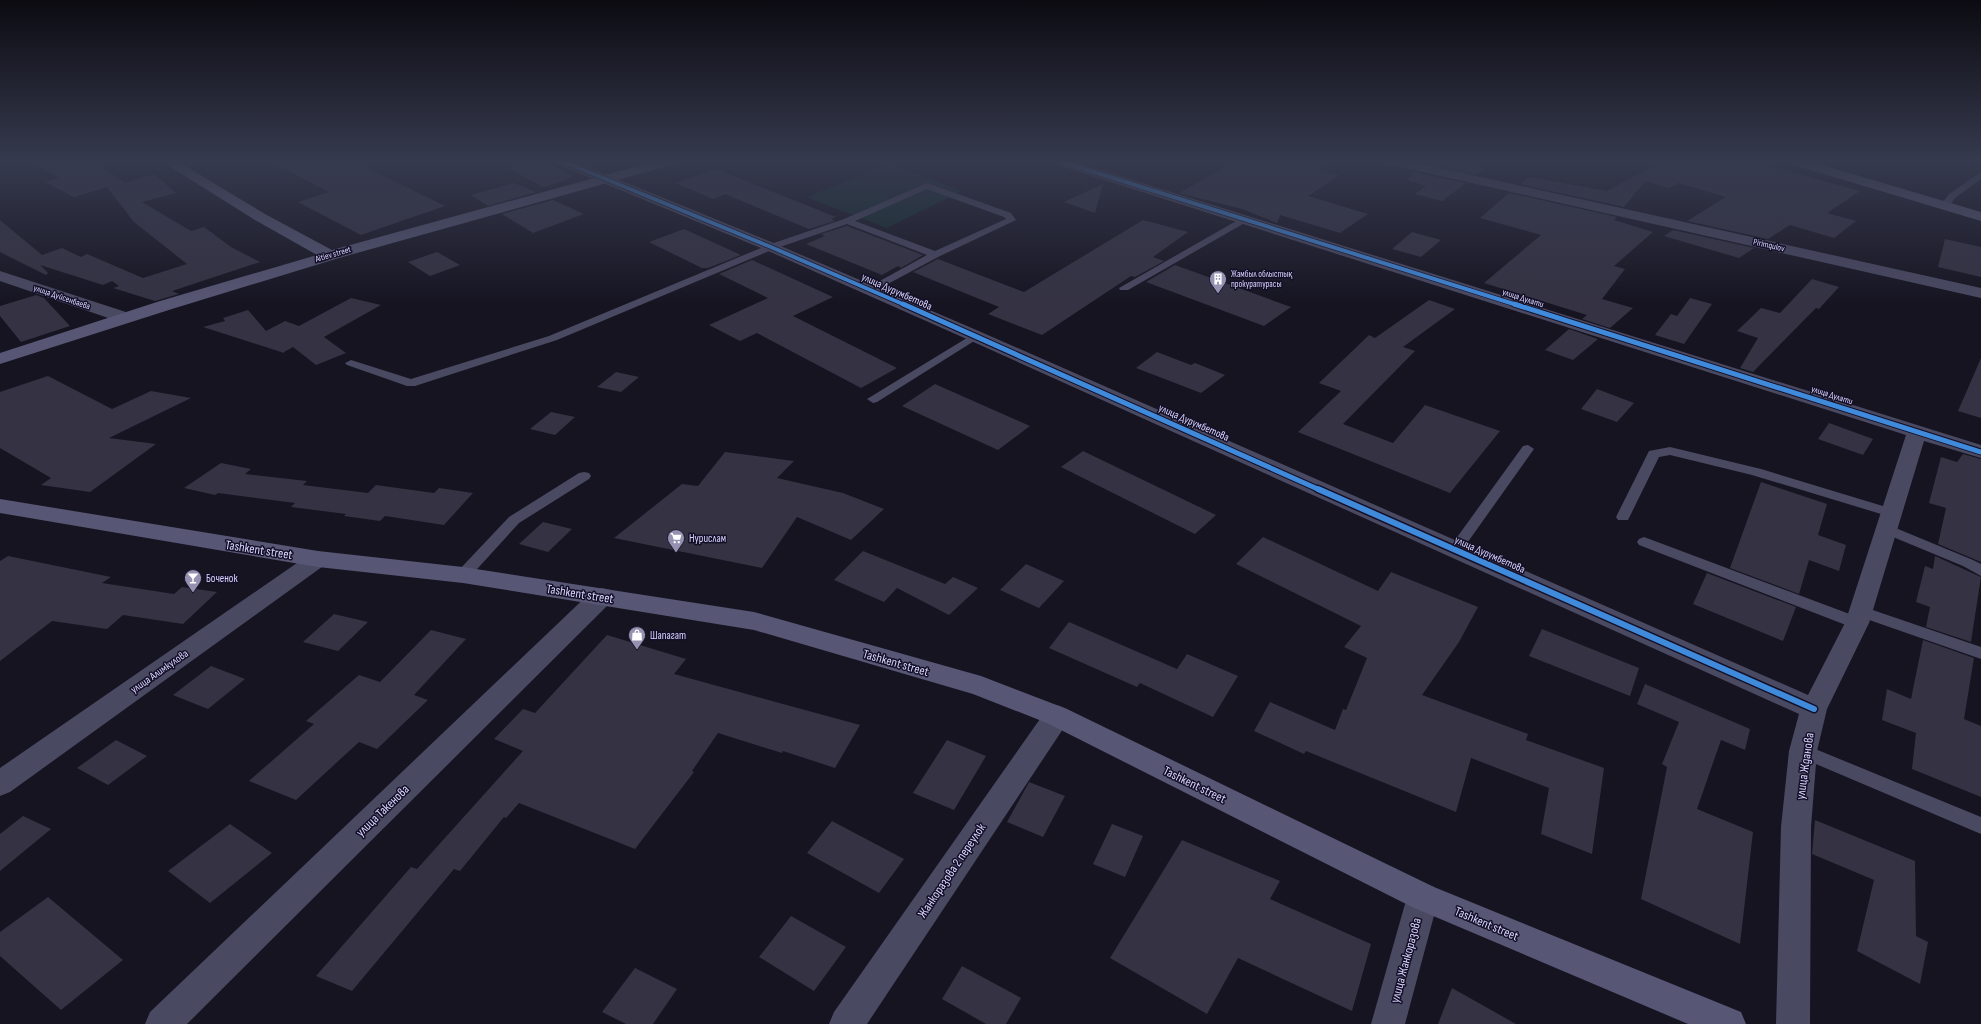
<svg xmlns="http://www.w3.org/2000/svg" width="1981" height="1024" font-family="'Sofia Sans Condensed',sans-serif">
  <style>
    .green { fill: #132c2d }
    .building { fill: #343243 }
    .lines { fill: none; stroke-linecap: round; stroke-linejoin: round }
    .lane { fill: #4a4962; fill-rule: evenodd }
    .street { fill: #4a4962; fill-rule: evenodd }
    .secondary { fill: #575674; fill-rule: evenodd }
    .cycleway-far2-casing { stroke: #130f26; stroke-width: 5.5 }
    .cycleway-far1-casing { stroke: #130f26; stroke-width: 7 }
    .cycleway-casing { stroke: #130f26; stroke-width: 9 }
    .cycleway-far2 { stroke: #408adc; stroke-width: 4 }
    .cycleway-far1 { stroke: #408adc; stroke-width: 5 }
    .cycleway { stroke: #408adc; stroke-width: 6 }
    .labels { text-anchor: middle; stroke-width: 3; stroke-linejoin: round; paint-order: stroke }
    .far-street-label { font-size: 9px; fill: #d9d4ff; stroke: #130f26 }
    .far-poi-label { font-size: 9px; fill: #d9d4ff; stroke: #130f26; text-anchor: start }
    .street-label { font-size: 11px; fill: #d9d4ff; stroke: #130f26 }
    .poi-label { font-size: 11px; fill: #d9d4ff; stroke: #130f26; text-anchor: start }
    .near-street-label { font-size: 13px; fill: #d9d4ff; stroke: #130f26 }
  </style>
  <rect width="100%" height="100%" fill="#161421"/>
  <!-- green -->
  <path class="green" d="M890,164L962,191L887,228L806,197Z"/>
  <!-- building -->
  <path class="building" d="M31,161H93L125,183L154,174L176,193L142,202L191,231L204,227L231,247L260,262L172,291L179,294L155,301L113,288L119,286L112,281L103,285L40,265L48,273L46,275L0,252V220L42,255L62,248L81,257L87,254L143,278L187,264L134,222L107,187L74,197L45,182L59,178Z
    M269,161H353L445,206L361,235L298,202L329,192Z
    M534,161H543L574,176L565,179L568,180L543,187L508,168Z
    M1236,161H1330L1317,169L1340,175L1308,196L1368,214L1340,233L1280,215L1277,223L1242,209L1179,193Z
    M1423,161H1448L1485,168L1477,175L1422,162Z
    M1663,161H1751L1860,191L1827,213L1856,221L1834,238L1790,225L1768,239L1687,221L1726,197L1678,183L1669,188L1645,181L1624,207L1520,184L1529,177L1607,191Z
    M716,169L836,217L831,219L835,221L809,229L725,194L713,199L676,183Z
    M1414,172L1466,183L1442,201L1415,194L1426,186L1407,180Z
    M514,183L536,192L488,206L471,195Z
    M1103,184L1095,213L1064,202Z
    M1509,193L1617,217L1614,220L1653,232L1614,266L1625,269L1602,299L1633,308L1610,328L1582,319L1587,315L1484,283L1541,235L1480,218Z
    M553,200L584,214L533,233L502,214Z
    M1143,220L1188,232L1153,257L1164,261L1135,277L1131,276L1042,335L988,314L999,307L913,272L938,259L1024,292Z
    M847,226L923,255L901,268L898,266L882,275L806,244L825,236L821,234Z
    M684,229L741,255L708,268H702L649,242Z
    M1673,230L1754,248L1739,258L1664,236Z
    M1412,232L1441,240L1421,257L1392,249Z
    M1945,239L1981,247V277L1938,267Z
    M437,252L460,265L430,276L408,262Z
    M752,260L833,297L793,316L897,368L861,388L757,333L740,341L709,325L768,298L719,274Z
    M1175,265L1291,307L1264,326L1146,282Z
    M1812,279L1839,287L1819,309L1816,308L1753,372L1740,368L1758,338L1737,331L1761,308L1780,313Z
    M36,295L44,298L70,326L21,342L0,316V306Z
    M351,298L381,305L324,337L346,353L316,365L293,347L284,352V353L203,327L225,321L223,318L248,310L266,331L285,321L299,326Z
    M1690,298L1712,304L1684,344L1655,335L1671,314L1677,316Z
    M1429,300L1455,309L1403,347L1415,351L1343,424L1393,443L1425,405L1500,431L1450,493L1298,432L1341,391L1319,383L1369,335L1375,338Z
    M1569,329L1598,339L1573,360L1545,350Z
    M1157,352L1191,365L1195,363L1225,375L1201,393L1136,368Z
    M1981,358V418L1958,411Z
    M616,372L639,377L621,392L597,387Z
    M48,376L112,409L151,391L191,398L109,438L156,444L90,492L41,485L51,478L0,448V392Z
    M935,384L1030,426L998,450L902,406Z
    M1597,389L1634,403L1617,422L1581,409Z
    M551,412L575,417L555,435L530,429Z
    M1829,423L1873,439L1863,455L1818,439Z
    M1083,451L1216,515L1195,534L1061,467Z
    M725,452L794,461L777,478L843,493L884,509L851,540L797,517L762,568L614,538L682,484L698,486Z
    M1963,454L1981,459V562L1938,544L1946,508L1929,503L1941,457L1957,462Z
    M221,463L251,469L245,474L307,481L303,485L368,493L376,485L434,493L439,488L473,493L444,525L385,516L380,521L344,516L346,514L291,507L295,503L218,493L215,495L184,488Z
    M1761,482L1827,504L1818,535L1846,545L1839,571L1809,560L1799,594L1730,568Z
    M543,522L572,529L548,552L519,544Z
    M1263,537L1378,591L1391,572L1478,607L1459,642L1422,695L1528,734L1526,740L1604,768L1592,854L1541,834L1549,788L1471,758L1456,812L1306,751L1304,754L1254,731L1270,702L1335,730L1343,709L1346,710L1367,658L1344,647L1361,626L1236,564Z
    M863,551L945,584L953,577L978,588L949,615L897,588L884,602L834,580Z
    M8,556L111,577L102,583L174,594L182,587L217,592L183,624L123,615L107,629L52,621L0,661V561Z
    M1935,556L1981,577L1971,642L1926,627L1930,607L1916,602L1925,566L1933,569Z
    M1026,564L1064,581L1039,608L1000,590Z
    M1707,573L1796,607L1783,641L1693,604Z
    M334,614L368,622L338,651L303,642Z
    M1069,622L1177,669L1187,654L1238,676L1213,717L1140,683L1137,687L1049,648Z
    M1542,629L1639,668L1630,696L1529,656Z
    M431,630L466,639L414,695L428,700L377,749L359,742L296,800L249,781L314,724L306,721L359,675L380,682Z
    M607,635L686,659L674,674L860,725L835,768L783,751L782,753L718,733L692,771L694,772L635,849L519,803L506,818L504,817L460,871L454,869L352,991L316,976L411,867L417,869L523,751L494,739L523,709L535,713Z
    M1923,640L1974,658L1964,719L1981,726V797L1912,769L1916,733L1882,720L1887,689L1911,699Z
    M211,666L245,679L208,709L173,695Z
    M1645,684L1750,729L1745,750L1721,740L1697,809L1753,832L1740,944L1641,899L1667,767L1662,764L1679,722L1637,704Z
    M116,740L147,756L108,785L77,768Z
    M947,740L986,756L954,810L913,793Z
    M1029,782L1065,796L1043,837L1007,822Z
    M23,816L51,829L0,871V834Z
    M1815,820L1915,861L1916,936L1928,942L1920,984L1857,951L1874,880L1812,854Z
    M832,821L904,859L879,893L807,853Z
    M230,824L272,853L210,903L168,871Z
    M1112,824L1143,836L1125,877L1093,864Z
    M1182,840L1280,881L1270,899L1371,944L1352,1011L1238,958L1207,1014L1110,958Z
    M48,897L123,960L61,1010L0,956V932Z
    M791,916L846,947L814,991L759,957Z
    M962,966L1021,998L1006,1024H986L942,999Z
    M635,968L677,989L653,1024H626L602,1012Z
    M1452,988L1516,1024H1438Z"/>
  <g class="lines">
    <!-- lane -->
    <path class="lane" d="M1981,172V179L1955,198L1948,208H1942L1940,206L1949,194Z
      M927,183L1011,213L1016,220L938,257L871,293L866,290L867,288L927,255L847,224L774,249L557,340L415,386H407L347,365L345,363L351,360L411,379L549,336L768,245L844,219ZM927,189L1004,217L1006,219L935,251L855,221Z
      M1245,216L1248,217V221L1128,290H1120L1119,288Z
      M975,333L979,334L981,336L979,338L877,402L873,403L867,399Z
      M1528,445L1534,449L1460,553L1455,555L1450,553L1448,550L1450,547L1523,446Z
      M1670,447L1761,469L1896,510L1898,513L1896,516L1891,517L1752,475L1670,455L1659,457L1628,520H1618L1616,517L1649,451Z
      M584,472L589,473L591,476L589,479L519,523L468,579L463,580L458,579L455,575L458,571L509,517L579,473Z
      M1886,524L1973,560L1981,564V576L1963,566L1881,532L1879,529L1881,526Z
      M1644,537L1863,619L1865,623L1863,627L1857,629L1851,627L1639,545L1637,542L1639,539Z
      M1861,606L1981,647V659L1855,615L1853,611L1855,607Z
      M1803,744L1981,817V834L1797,756L1794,751L1797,746Z"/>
    <!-- street -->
    <path class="street" d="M555,161H573L776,244L981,332L1808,695L1845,623L1906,435L1054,164L1053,161H1072L1981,445V458L1924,441L1869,623L1827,709L1817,751L1811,827L1810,1024H1776L1781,827L1789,751L1799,714L969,340L766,250L557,164Z
      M1385,161H1409L1981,288V298L1392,165L1387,164Z
      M0,271L129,313L132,317L129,321L123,322L117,321L0,281Z
      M318,551L326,554L330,559L326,564L10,792L0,796V768L310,554Z
      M602,588L611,590L614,596L611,602L187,1024H145L150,1012L593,590Z
      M1057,705L1067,709L1071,716L1067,723L867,1024H829L834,1012L1047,709Z
      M1423,883L1434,887L1439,897L1405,1024H1371L1407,897L1412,887Z"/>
    <!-- secondary -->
    <path class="secondary" d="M161,161H177L265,214L332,250L656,161H677L675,164L339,258L172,309L0,364V353L160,301L317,255L255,220Z
      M1790,161H1809L1981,212V221L1791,164Z
      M0,499L318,551L463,567L754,612L981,676L1067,709L1434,887L1741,1012L1746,1024H1688L1412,907L1047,723L973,694L754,630L463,583L318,567L0,513Z"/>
    <!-- cycleway-far2 casing -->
    <g class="cycleway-far2-casing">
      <path id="cycleway-far2" d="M562,161L771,247L905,305
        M1059,161L1517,305"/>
    </g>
    <!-- cycleway-far1 casing -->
    <g class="cycleway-far1-casing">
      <path id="cycleway-far1" d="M903,304L1320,490
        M1514,304L1981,452"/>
    </g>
    <!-- cycleway casing -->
    <g class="cycleway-casing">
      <path id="cycleway" d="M1318,489L1814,709"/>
    </g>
    <!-- cycleway-far2 -->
    <use href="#cycleway-far2" class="cycleway-far2"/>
    <!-- cycleway-far1 -->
    <use href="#cycleway-far1" class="cycleway-far1"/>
    <!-- cycleway -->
    <use href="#cycleway" class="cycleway"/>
  </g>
  <!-- sky -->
  <linearGradient id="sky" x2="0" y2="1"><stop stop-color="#0c0b12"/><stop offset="0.53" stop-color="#363a4e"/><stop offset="1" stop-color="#363a4e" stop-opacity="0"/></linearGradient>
  <rect width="1981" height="304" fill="url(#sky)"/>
  <!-- icons -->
  <defs>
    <g id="building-pin" transform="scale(0.9)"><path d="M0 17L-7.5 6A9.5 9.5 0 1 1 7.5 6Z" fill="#9591b1" stroke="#130f26"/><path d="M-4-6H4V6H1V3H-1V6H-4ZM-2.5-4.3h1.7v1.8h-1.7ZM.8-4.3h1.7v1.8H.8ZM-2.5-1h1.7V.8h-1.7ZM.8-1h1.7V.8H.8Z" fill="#fff"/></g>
    <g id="supermarket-pin" transform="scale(0.9)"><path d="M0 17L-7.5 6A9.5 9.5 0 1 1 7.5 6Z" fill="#9591b1" stroke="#130f26"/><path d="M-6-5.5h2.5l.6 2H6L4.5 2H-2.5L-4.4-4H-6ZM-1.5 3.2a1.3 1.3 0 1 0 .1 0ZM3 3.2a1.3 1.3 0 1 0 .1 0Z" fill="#fff"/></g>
    <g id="bar-pin" transform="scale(0.9)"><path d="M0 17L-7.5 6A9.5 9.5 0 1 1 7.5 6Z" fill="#9591b1" stroke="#130f26"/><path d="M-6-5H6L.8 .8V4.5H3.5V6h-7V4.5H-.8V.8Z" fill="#fff"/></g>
    <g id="shop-pin" transform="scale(0.9)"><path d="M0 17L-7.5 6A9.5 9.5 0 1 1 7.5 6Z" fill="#9591b1" stroke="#130f26"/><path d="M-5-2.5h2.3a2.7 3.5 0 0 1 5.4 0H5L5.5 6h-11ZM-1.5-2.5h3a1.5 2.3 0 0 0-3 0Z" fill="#fff"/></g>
  </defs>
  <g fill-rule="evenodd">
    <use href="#building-pin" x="1218" y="279"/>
    <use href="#supermarket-pin" x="676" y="538"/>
    <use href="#bar-pin" x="193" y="578"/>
    <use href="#shop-pin" x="637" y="635"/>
  </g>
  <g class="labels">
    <!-- far-street labels -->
    <g class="far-street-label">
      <text transform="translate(1769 245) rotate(13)" y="3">Pirimqulov</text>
      <text transform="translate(333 254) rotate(-16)" y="3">Aitiev street</text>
      <text transform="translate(62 297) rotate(19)" y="3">улица Дуйсенбаева</text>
      <text transform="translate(1523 298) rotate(18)" y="3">улица Дулати</text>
      <text transform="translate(1832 395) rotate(18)" y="3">улица Дулати</text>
    </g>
    <!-- far-poi labels -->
    <g class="far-poi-label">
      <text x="1231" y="277">Жамбыл облыстық<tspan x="1231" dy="10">прокуратурасы</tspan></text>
    </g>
    <!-- street labels -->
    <g class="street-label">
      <text transform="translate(897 291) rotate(24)" y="4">улица Дурумбетова</text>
      <text transform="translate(1194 422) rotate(24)" y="4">улица Дурумбетова</text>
      <text transform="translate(1490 554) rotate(24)" y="4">улица Дурумбетова</text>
      <text transform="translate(159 671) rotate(-35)" y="4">улица Алимкулова</text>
    </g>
    <!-- poi labels -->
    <g class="poi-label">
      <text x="689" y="542">Нурислам</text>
      <text x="206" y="582">Боченок</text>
      <text x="650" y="639">Шапагат</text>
    </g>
    <!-- near-street labels -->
    <g class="near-street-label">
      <text transform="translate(259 549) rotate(9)" y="5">Tashkent street</text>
      <text transform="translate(580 593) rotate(9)" y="5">Tashkent street</text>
      <text transform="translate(896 662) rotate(16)" y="5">Tashkent street</text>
      <text transform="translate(1804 766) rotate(-82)" y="5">улица Жданова</text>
      <text transform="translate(1195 784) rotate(26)" y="5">Tashkent street</text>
      <text transform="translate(382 810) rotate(-44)" y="5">улица Такенова</text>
      <text transform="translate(951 870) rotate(-56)" y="5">Жанкоразова 2 переулок</text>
      <text transform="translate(1487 923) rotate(23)" y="5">Tashkent street</text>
      <text transform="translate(1405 960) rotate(-75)" y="5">улица Жанкоразова</text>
    </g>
  </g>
</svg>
